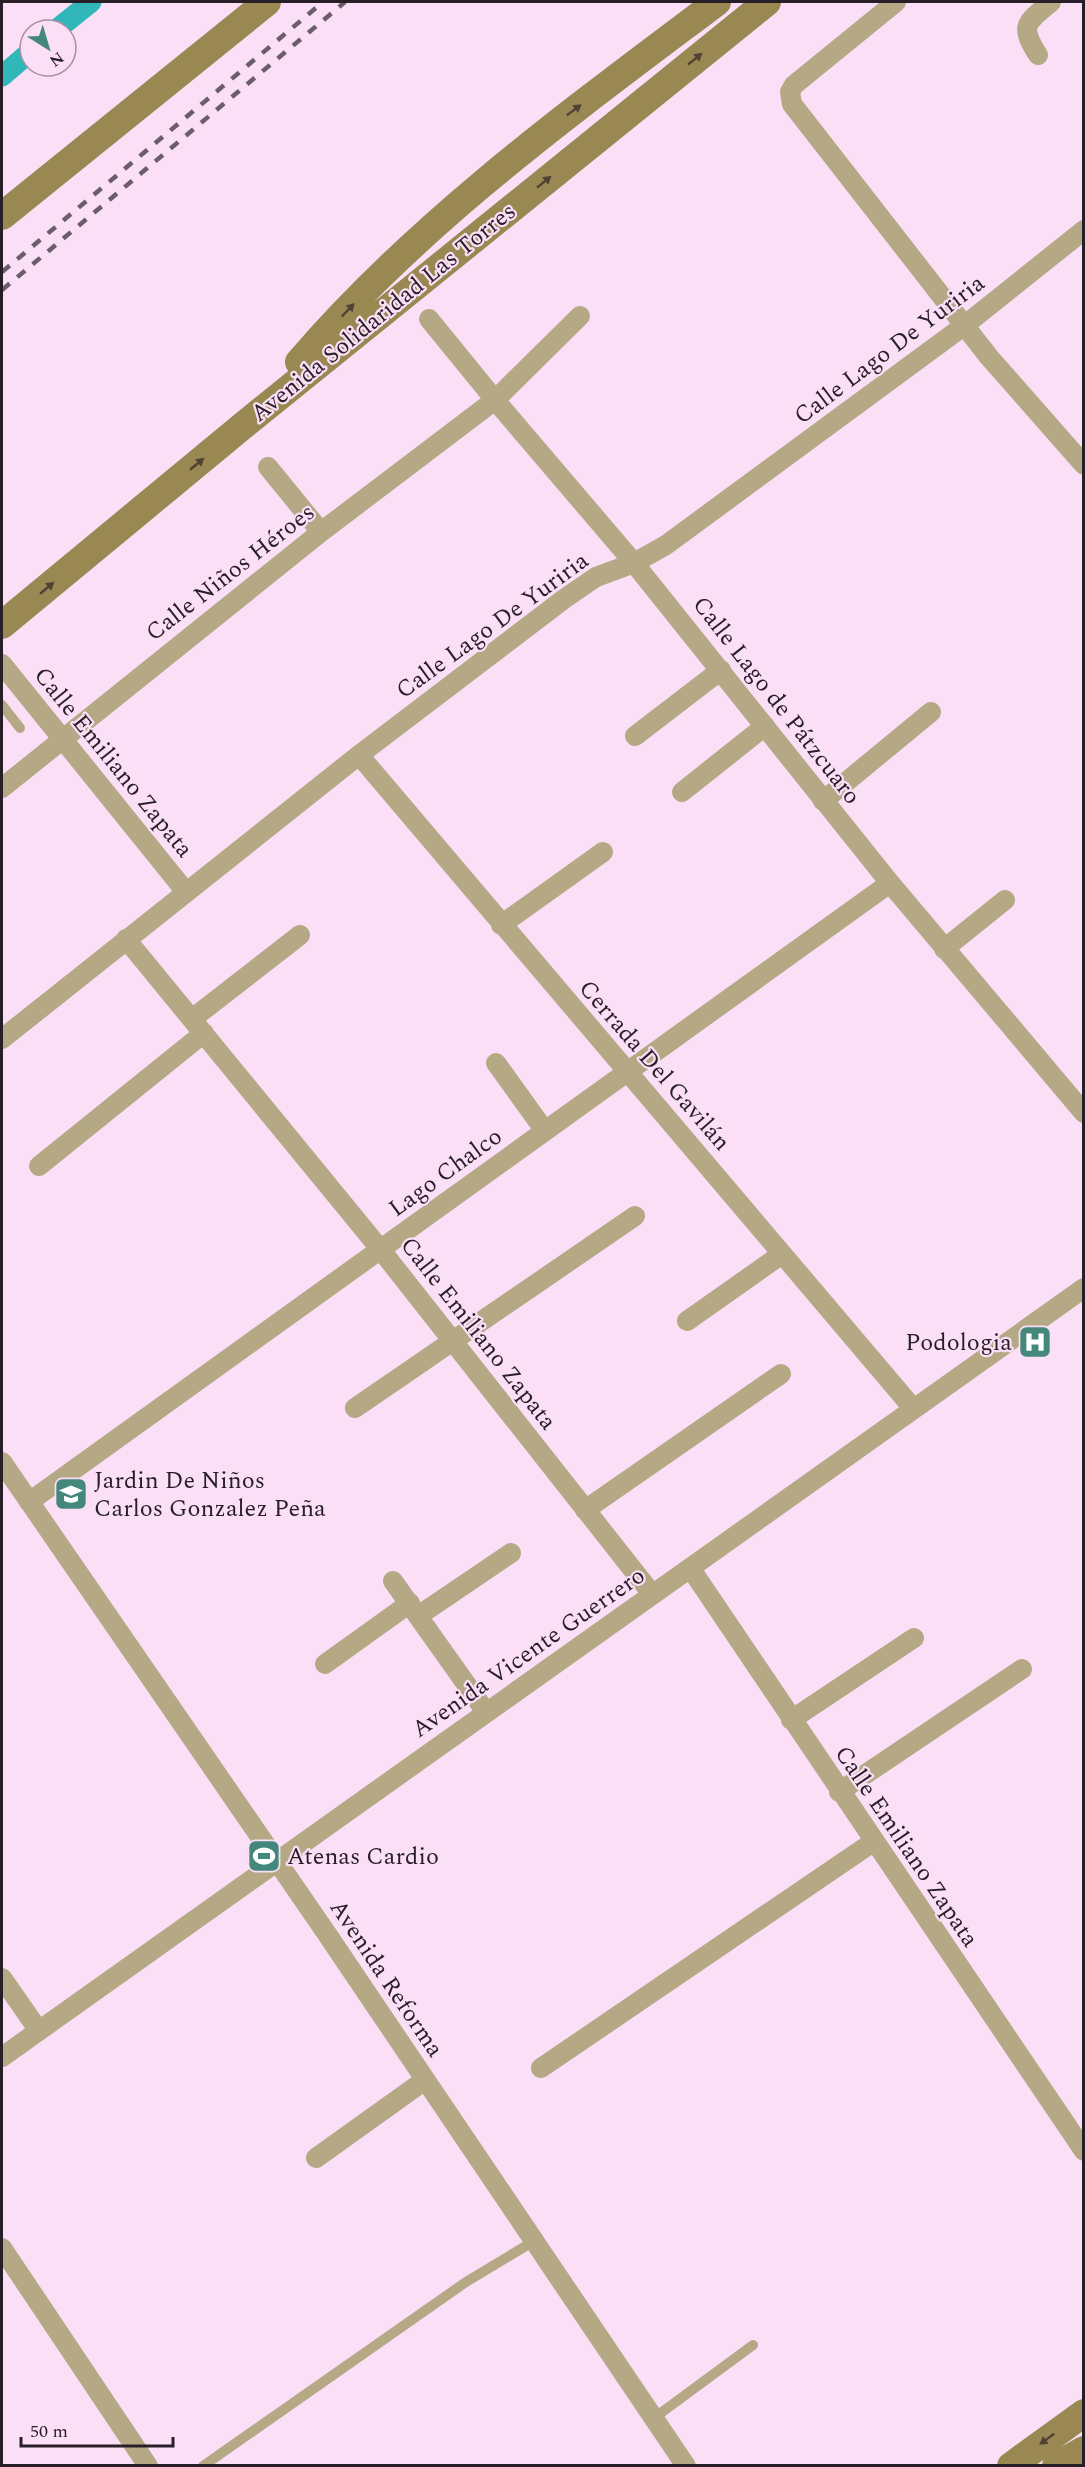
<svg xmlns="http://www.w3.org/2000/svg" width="1085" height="2467" font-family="Spectral,serif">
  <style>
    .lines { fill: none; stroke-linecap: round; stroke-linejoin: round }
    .canal { stroke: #31b7b9; stroke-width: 21 }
    .service { stroke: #b4a885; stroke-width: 10 }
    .minor { stroke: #b4a885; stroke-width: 20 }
    .secondary { stroke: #998852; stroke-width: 28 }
    .rail { stroke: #6c5d6b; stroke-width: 4.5; stroke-dasharray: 10 10; stroke-linecap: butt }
    .oneway { fill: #504336 }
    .labels { text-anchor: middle; stroke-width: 4.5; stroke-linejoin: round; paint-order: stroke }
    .street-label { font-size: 24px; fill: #281e27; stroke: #fadff7 }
    .poi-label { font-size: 24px; fill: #281e27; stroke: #fadff7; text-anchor: start }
  </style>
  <rect width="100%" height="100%" fill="#fadff7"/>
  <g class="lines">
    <!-- canal -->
    <path class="canal" d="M56,30L91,2
      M2,76L30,52"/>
    <!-- service -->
    <path class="service" d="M2,705L20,728
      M654,2418L753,2345
      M203,2466L466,2282L534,2241"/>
    <!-- minor -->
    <path class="minor" d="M896,2L794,85L790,92L792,104L989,357L1084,465
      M1038,55C1019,25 1026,23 1051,2
      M429,319L495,400L634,563L890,883L1084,1113
      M268,467L321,532
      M2,664L186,892
      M635,736L721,670
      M359,755L912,1407
      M2,788L321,532L495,400L580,316
      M682,792L765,726
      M823,801L931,712
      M501,925L603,852
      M126,939L381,1250L652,1594
      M944,949L1005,900
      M192,1019L300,935
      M2,1039L359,755L564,599L596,577L634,563L666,545L965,325L1084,230
      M496,1063L545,1131
      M39,1166L204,1033
      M687,1321L782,1254
      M355,1408L635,1216
      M2,1462L327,1934L686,2466
      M29,1502L890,883
      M585,1510L781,1374
      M691,1569L1084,2151
      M393,1581L486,1712
      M418,1616L511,1553
      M325,1664L410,1603
      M791,1720L914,1638
      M839,1792L1022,1669
      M2,1978L39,2031
      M2,2057L1084,1288
      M541,2068L873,1842
      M316,2158L425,2080
      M2,2248L148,2466"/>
    <!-- secondary -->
    <path class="secondary" d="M2,216L267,2
      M299,362C419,222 571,112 717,2
      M2,625L245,424L767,2
      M1011,2466L1084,2413
      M1056,2466L1084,2450"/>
    <!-- rail -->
    <path class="rail" d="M2,272L323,2
      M2,290L345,2"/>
  </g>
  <!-- one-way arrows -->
  <defs><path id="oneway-solid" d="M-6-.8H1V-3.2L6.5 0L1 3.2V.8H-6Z" transform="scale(1.5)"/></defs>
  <g class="oneway">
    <use href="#oneway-solid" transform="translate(695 59) rotate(-39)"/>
    <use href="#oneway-solid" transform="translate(574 110) rotate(-37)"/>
    <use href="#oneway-solid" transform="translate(544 182) rotate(-39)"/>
    <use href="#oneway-solid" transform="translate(348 310) rotate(-46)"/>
    <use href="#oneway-solid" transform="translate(197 464) rotate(-40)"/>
    <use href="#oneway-solid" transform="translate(47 588) rotate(-40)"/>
    <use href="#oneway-solid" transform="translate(1047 2439) rotate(144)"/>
  </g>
  <!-- icons -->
  <defs>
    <g id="hospital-square" transform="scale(1.725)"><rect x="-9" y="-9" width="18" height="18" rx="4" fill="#44887b" stroke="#fadff7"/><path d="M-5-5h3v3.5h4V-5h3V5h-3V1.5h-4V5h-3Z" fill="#fff"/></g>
    <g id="school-square" transform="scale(1.725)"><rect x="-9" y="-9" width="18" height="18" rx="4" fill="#44887b" stroke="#fadff7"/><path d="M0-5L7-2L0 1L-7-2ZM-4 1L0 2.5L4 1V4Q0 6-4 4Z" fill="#fff"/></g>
    <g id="stadium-square" transform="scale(1.725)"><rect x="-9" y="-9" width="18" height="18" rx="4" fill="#44887b" stroke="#fadff7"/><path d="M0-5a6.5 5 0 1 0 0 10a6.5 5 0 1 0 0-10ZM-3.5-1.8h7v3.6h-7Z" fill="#fff"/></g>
  </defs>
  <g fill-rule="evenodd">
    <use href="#hospital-square" x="1035" y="1342"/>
    <use href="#school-square" x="71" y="1494"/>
    <use href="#stadium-square" x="264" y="1856"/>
  </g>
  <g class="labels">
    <!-- street labels -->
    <g class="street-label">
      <text transform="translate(383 312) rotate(-39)" y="8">Avenida Solidaridad Las Torres</text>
      <text transform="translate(889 349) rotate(-37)" y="8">Calle Lago De Yuriria</text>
      <text transform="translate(230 572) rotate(-38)" y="8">Calle Niños Héroes</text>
      <text transform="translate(492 625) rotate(-36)" y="8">Calle Lago De Yuriria</text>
      <text transform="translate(777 700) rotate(52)" y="8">Calle Lago de Pátzcuaro</text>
      <text transform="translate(114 762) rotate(51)" y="8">Calle Emiliano Zapata</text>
      <text transform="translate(655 1065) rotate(49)" y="8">Cerrada Del Gavilán</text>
      <text transform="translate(445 1172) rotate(-36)" y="8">Lago Chalco</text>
      <text transform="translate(479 1333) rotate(52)" y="8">Calle Emiliano Zapata</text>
      <text transform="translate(528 1652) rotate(-35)" y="8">Avenida Vicente Guerrero</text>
      <text transform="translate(907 1846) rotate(56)" y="8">Calle Emiliano Zapata</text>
      <text transform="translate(387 1978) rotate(56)" y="8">Avenida Reforma</text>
    </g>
    <!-- poi labels -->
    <g class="poi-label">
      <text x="1012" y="1350" text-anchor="end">Podologia</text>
      <text x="94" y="1488">Jardin De Niños<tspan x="94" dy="28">Carlos Gonzalez Peña</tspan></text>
      <text x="287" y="1864">Atenas Cardio</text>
    </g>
  </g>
  <!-- border -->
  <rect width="1085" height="2467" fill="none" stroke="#281e27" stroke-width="6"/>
  <!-- north arrow -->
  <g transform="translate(48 48) rotate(143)"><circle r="28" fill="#fadff7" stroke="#a692a4" stroke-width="1.5"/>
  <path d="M0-4.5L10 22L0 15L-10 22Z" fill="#44887b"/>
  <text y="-9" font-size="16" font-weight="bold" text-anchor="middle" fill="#281e27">N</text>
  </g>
  <!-- scale -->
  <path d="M21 2437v9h152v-9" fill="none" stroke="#281e27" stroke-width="3"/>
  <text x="30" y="2437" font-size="18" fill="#281e27" stroke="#fadff7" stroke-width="4.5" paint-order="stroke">50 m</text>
</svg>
